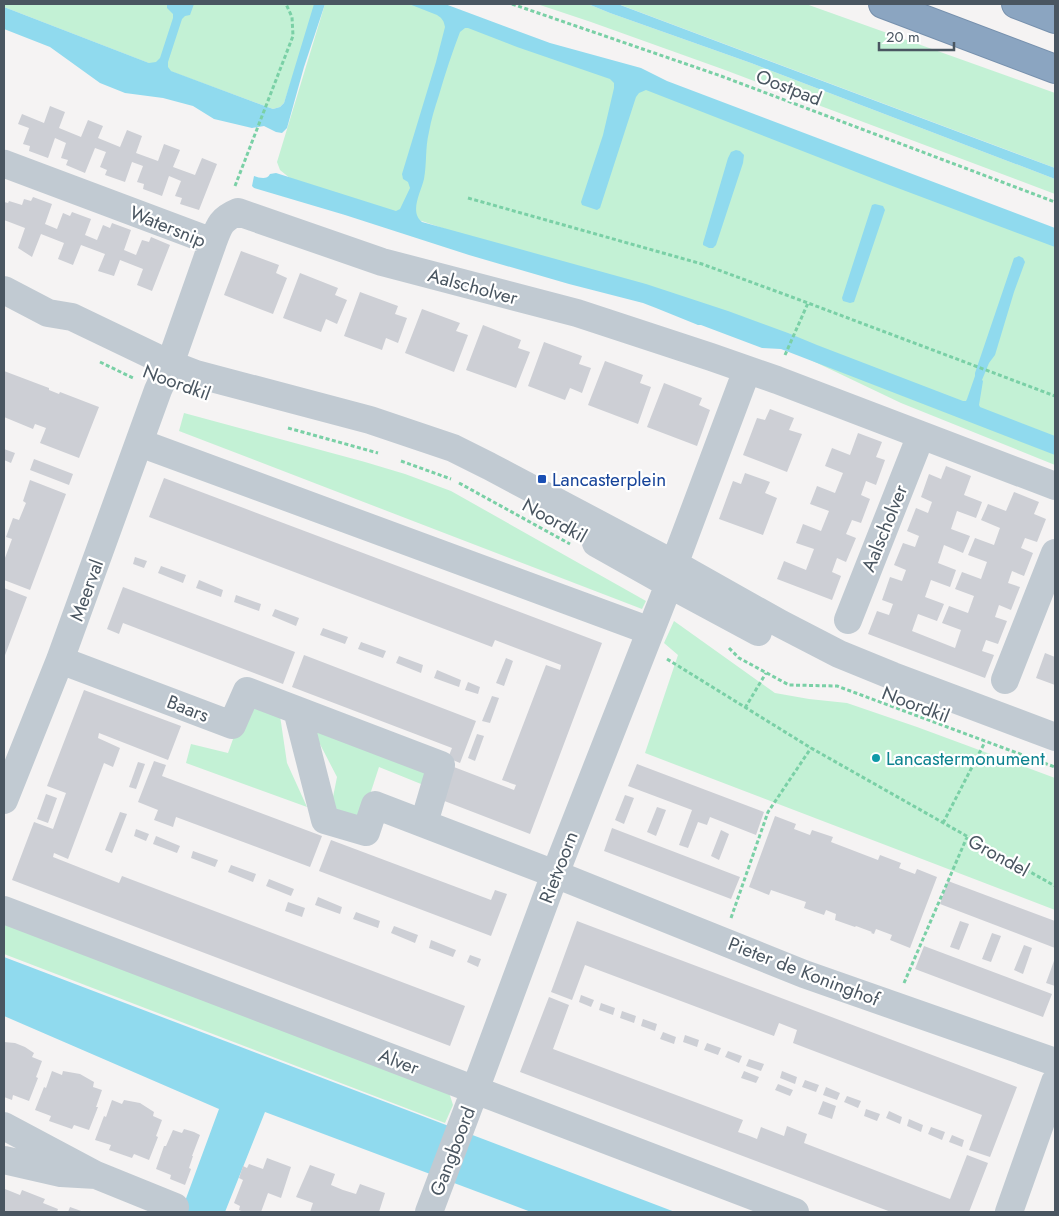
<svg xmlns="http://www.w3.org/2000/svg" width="1059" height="1216" font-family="Jost,sans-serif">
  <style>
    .green { fill: #c3f1d5 }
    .water { fill: #90daee }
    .building { fill: #cdcfd5 }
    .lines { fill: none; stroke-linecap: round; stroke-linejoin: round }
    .highway-casing { stroke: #7690ad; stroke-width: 30 }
    .path { stroke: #7ad0a6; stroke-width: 3; stroke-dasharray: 4 2.5; stroke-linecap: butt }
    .minor { stroke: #c1cad2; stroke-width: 28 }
    .highway { stroke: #8ba5c1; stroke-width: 28 }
    .transit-dot { fill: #1a4fb4; stroke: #fff; stroke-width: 2 }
    .culture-dot { fill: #0f9aa8; stroke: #fff; stroke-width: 2 }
    .labels { text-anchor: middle; stroke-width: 4.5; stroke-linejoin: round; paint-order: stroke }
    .street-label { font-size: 19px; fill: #4a5661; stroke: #fff }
    .transit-label { font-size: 19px; fill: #164399; stroke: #fff; text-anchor: start }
    .culture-label { font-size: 19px; fill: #0d838f; stroke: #fff; text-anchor: start }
  </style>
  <rect width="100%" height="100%" fill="#f5f3f3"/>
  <!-- green -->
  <path class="green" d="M4,4H317L284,103L280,107L273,109L159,67L4,7Z
    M325,4H418L1055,235V465L901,403L754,333L383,208L291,179L280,170L277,162Z
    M537,4H588L610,13L751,63L1055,179V194L725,70L591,22Z
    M618,4H806L1055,93V168Z
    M184,413L365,462L405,474L451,491L646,601L642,609L179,431Z
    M674,621L775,693L809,699L847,703L917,727L1055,778V910L645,753L678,655L664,643Z
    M247,700L279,709L287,763L307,807L186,763L191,744L228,753Z
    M308,721L433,771L426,786L379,767L362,819L331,807L337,777Z
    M4,921L447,1086L453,1105L445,1123L4,954Z"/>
  <!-- water -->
  <path class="water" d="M167,4H194L190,15L185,16L182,19L168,62V67L171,71L273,109L280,107L284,103L314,4H325L304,67L287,128L282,133L276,132L264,126L252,128L214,119L193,106L163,98L125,93L100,83L50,47L4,29V7L149,63L156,62L160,58L173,18V14L167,8Z
    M409,4H445L550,43L641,68L667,81L1055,228V247L887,184L646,90L639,93L636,97L600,208L597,210L582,205L581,202L603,135L614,88V83L610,79L517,47L468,28H465L460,32C452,53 445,74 439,95C435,107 431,120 429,132C425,148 427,163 424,179C421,192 409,212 422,222L646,284L728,311L788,333L817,345L963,401H966L967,399L975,376V373L1014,258L1019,256L1023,258L1025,262L1014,292L995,355L989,363L982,380L983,381L979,405L980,407L1055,436V455L781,349L762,348L701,325H698L656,308L643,303L569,284L469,255L345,215L254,188L252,186L254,176C260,178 267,180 270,174L276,173L396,211L400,209L410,188L408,182L403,179L402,174L436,62L445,27C444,21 442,18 437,15Z
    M588,4H618L623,6L1055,168V179L751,63L610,13Z
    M736,150L740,151L744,155L743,163L716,245L713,248H709L703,245V243L728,158L731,152Z
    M875,204L883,206L885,210L854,302L850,303L843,301L842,298L872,205Z
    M4,957L675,1212H531L265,1112L225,1212H181L219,1109L4,1016Z"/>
  <!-- building -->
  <path class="building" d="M50,106L65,112L59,128L81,137L88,120L103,126L98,138L120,147L127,130L142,136L136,153L158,161L164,144L180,150L173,167L195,175L202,158L217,164L199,210L180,204L182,198L175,196L181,181L169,176L162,196L143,189L144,184L137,182L143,166L132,162L125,182L105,175L107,170L100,167L106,152L95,148L85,173L66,165L68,160L61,158L66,143L55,138L48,158L29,151L30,146L23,144L29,128L18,124L22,114L44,123Z
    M33,197L52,204L45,224L57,229L63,213L70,216L72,212L91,219L85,235L97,240L103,225L110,228L112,223L131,230L124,250L136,255L142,240L149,242L151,237L170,245L152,291L137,285L143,269L120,260L114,276L98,271L105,254L81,245L73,265L58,259L64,243L41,234L32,257L18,248L25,228L4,220V202L8,203L9,201L22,205L24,199L31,201Z
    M241,251L279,265L276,273L287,278L273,314L224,295Z
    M300,273L338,288L335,295L347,300L337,324L326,319L321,332L283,318Z
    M360,292L398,306L395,314L407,318L398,343L386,338L382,350L344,336Z
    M422,309L460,323L456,331L468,335L454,372L405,353Z
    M483,325L521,340L518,348L530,352L516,388L466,370Z
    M544,342L582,356L579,364L591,368L582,393L570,388L565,400L528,386Z
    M605,361L643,375L640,383L651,387L638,424L588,405Z
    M4,371L49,388V390L59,394L60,392L99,407L79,458L40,443L46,428L35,424L33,429L4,417Z
    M664,383L702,398L699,405L710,410L697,446L647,427Z
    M770,409L794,418L789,430L802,434L787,472L743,455L757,418L765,420Z
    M858,433L882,442L876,457L885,460L876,485L866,481L861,495L870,499L861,523L852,520L846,534L856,538L846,562L837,558L832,572L841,576L832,600L777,579L784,561L806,570L814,549L796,543L803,524L821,531L829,511L810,504L817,486L835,493L843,473L825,466L832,448L850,455Z
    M4,449L15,453L11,463L4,460Z
    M34,459L73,474L69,485L30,470Z
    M946,466L971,476L964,495L982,502L976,518L957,511L951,529L970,536L963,553L944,545L938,563L956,570L950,587L931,580L925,597L944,604L937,621L918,614L912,631L955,648L961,630L942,623L949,606L968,613L974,596L955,589L962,572L981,579L987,562L968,555L975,538L994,545L1000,528L981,520L988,504L1006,511L1014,492L1039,502L1034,514L1046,519L1037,542L1025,538L1021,548L1033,553L1024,576L1012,571L1008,583L1020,587L1011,610L999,605L995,617L1007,621L998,644L986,640L982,651L994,655L985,678L868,634L877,611L889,615L893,604L882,600L890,577L902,581L906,570L894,565L903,543L915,547L919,536L907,531L916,508L928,513L932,502L921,497L929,474L941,479Z
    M745,473L770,482L765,493L777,498L763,535L719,519L733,481L741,484Z
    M164,478L602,643L530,834L434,797L446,764L514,790L516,785L502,780L546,665L560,670L561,665L495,640L492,647L149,517Z
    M30,480L66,494L30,590L4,580V557L5,558L12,539L6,537L13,518L19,520L26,503L23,501Z
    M135,557L147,561L144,568L133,564Z
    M161,566L186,575L183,583L158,573Z
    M199,580L223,590L221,597L196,588Z
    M123,587L295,652L283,684L123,623L119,634L107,629Z
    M4,588L27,597L4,658Z
    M236,595L261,604L259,611L234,602Z
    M275,609L299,618L296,626L272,616Z
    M323,628L348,637L345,644L320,635Z
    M361,642L386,651L383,658L358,649Z
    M1045,653L1055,657V685L1036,678Z
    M304,655L476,721L460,763L448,758L452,748L292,687Z
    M399,656L423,665L421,673L396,663Z
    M506,658L513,661L504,686L496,683Z
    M437,670L461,680L459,687L434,678Z
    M468,682L480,687L478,694L465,690Z
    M84,690L181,726L168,760L99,733L98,738L120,748L113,767L104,763L68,859L54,853L53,857L119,883L122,876L465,1006L450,1046L12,880L34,822L53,829L66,793L47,786Z
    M492,696L499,698L490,723L482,721Z
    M477,734L484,736L475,761L468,758Z
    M154,761L166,765L162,776L322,836L310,867L176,817L173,827L154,820L158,810L138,802Z
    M138,762L145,764L136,789L129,787Z
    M637,764L764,812L756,835L710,817L707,825L698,822L688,848L679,845L692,810L628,786Z
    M46,794L57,798L48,823L37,819Z
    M625,795L634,798L624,824L615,820Z
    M657,807L666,810L656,836L647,832Z
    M120,812L127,814L112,853L105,850Z
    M775,816L796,824L794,829L810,835L812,830L833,837L831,842L878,860L880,855L901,863L899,868L915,874L917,869L937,877L910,948L890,940L892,935L876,929L874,934L871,933L872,932L856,926L855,927L835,920L836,914L826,910L824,915L804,908L806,902L771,890L769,895L749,887Z
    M612,828L740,877L731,899L604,851Z
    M136,829L149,834L146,841L134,836Z
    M721,830L729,834L719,860L711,856Z
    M156,836L180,846L177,853L153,844Z
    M331,840L491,900L495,890L507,894L491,936L319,871Z
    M193,851L218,860L215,867L191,858Z
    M231,865L256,874L253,882L228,872Z
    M269,879L294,889L291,896L266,886Z
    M948,881L1055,921V948L940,904Z
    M318,897L342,907L340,914L315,905Z
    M288,902L305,908L302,917L285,911Z
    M356,912L380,921L378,928L353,919Z
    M577,921L1017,1087L990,1157L969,1150L982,1115L793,1043L797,1030L779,1023L774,1036L585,965L572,1000L551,992Z
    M960,921L969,924L959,950L950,947Z
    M394,926L418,935L415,943L391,933Z
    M992,933L1001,936L991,962L982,959Z
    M431,940L456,950L453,957L429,948Z
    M1024,945L1032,948L1023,974L1014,970Z
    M924,946L1052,994L1043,1017L915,969Z
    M470,955L481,959L478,967L467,962Z
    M1055,958V986L1046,983Z
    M581,995L594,1000L591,1007L579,1002Z
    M549,997L569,1005L553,1049L743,1120L738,1132L747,1135L757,1139L761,1127L784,1136L787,1126L807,1134L804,1143L950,1199L967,1155L988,1163L969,1212H891L520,1072Z
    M601,1003L615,1008L613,1015L599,1010Z
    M622,1011L636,1016L634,1023L620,1018Z
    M643,1019L657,1024L655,1031L641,1026Z
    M663,1032L676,1037L674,1044L660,1039Z
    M685,1035L699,1040L697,1047L683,1042Z
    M4,1042L15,1043L25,1047L34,1053L32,1057L42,1061L36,1077L38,1078L29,1101L13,1095L12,1100L4,1097Z
    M707,1043L721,1048L718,1055L704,1050Z
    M728,1051L742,1056L739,1063L725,1057Z
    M749,1059L764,1064L761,1071L746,1066Z
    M52,1071L62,1075L63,1071L80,1074L94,1082L93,1087L102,1090L96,1107H98L89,1130L74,1125L72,1129L49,1121L51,1116L35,1110L44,1087L46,1088Z
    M744,1071L759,1077L756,1083L741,1078Z
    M782,1071L797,1077L795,1084L780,1078Z
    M805,1080L819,1085L816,1092L802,1087Z
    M778,1084L793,1090L790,1096L775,1090Z
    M826,1087L840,1093L837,1100L823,1095Z
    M847,1096L861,1101L858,1108L844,1102Z
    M112,1100L122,1104L124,1100L140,1103L154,1112L153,1116L162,1120L156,1136L158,1137L149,1160L134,1154L132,1158L109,1150L111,1145L95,1140L104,1116L106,1117Z
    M823,1101L836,1106L832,1119L818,1114Z
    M866,1109L880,1114L877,1121L864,1116Z
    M889,1111L902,1117L900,1124L886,1118Z
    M909,1119L923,1125L921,1132L907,1126Z
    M931,1127L945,1132L942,1140L928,1134Z
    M184,1129L194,1132L200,1135L192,1156H193L189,1168L191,1169L185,1185L170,1179L171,1175L156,1169L164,1146H166L173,1130L182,1133Z
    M952,1135L964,1140L962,1147L949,1142Z
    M267,1158L291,1167L281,1198L268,1193L261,1212L254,1211V1212H244L239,1210L240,1206L234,1203L243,1180L239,1178L243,1166L247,1168L249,1164L263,1169Z
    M310,1165L335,1174L331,1185L343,1190L356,1194L360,1184L385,1193L379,1212H310L313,1203L296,1197Z
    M5,1189L20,1195L22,1190L45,1199L43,1203L58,1209L57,1212H4Z
    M70,1207L84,1212H68Z"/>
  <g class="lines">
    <!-- highway casing -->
    <g class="highway-casing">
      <path id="highway" d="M883,4L1055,69
        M1016,4L1055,19"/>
    </g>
    <!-- path -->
    <path class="path" d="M512,4L721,76L1055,202
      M235,186L293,36L292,17L286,4
      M468,198L702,264L808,303L1055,396
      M785,355L808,303
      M100,362L135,379
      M288,428L378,453
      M401,461L451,479
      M459,483L570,544
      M729,648L739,658L789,685L837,686L1036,760
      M667,659L811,748L1055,886
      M745,708L766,673
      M1044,763L1055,767
      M943,823L985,742
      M731,918L768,812L811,748
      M904,983L967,837"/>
    <!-- minor -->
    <path class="minor" d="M4,165L5,164L213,242L170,364L158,390L60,660L4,800
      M213,242C219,226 221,219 238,212L382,262L577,313L711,357L777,380L1055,486
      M4,290L48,313L72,317L170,364L196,374L370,420L453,448L489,466L676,565L781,624L839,654L893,676L1055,737
      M140,443L650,631
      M596,543L669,584L758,632
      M848,620L921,435
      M60,660L232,725L247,691L441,765L424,823
      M1005,680L1055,553
      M297,710L325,820L366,832L375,805L555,874L804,974L1055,1062
      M4,910L795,1212
      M4,1126L96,1175L61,1173L4,1160
      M96,1175L175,1207
      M429,1212L475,1090L555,874L669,584L676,565L678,554L747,370
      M1009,1212L1055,1082"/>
    <!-- highway -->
    <use href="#highway" class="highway"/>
  </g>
  <!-- markers -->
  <rect class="transit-dot" x="537" y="474" width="10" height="10" rx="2.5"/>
  <circle class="culture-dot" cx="876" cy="758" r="5"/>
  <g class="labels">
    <!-- street labels -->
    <g class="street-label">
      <text transform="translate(789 87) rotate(21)" y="7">Oostpad</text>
      <text transform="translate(168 226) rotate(22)" y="7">Watersnip</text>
      <text transform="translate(473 286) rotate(15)" y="7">Aalscholver</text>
      <text transform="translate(177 382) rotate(20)" y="7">Noordkil</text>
      <text transform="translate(555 520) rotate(29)" y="7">Noordkil</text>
      <text transform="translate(884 528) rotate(-68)" y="7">Aalscholver</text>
      <text transform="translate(86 590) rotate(-70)" y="7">Meerval</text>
      <text transform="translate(916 704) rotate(21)" y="7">Noordkil</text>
      <text transform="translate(188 708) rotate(21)" y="7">Baars</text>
      <text transform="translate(999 855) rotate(29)" y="7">Grondel</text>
      <text transform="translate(558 867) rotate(-69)" y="7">Rietvoorn</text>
      <text transform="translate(804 971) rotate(21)" y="7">Pieter de Koninghof</text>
      <text transform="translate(399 1061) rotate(21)" y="7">Alver</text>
      <text transform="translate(452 1151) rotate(-69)" y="7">Gangboord</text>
    </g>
    <!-- transit labels -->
    <g class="transit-label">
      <text x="552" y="486">Lancasterplein</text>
    </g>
    <!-- culture labels -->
    <g class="culture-label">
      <text x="886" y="765">Lancastermonument</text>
    </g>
  </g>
  <!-- border -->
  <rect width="1059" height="1216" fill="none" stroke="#4a5661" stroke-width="10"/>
  <!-- scale -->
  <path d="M879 42v8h75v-8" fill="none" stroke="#4a5661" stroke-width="2.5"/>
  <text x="886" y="42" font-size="15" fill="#4a5661" stroke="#ffffff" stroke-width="4" paint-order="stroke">20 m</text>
</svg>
